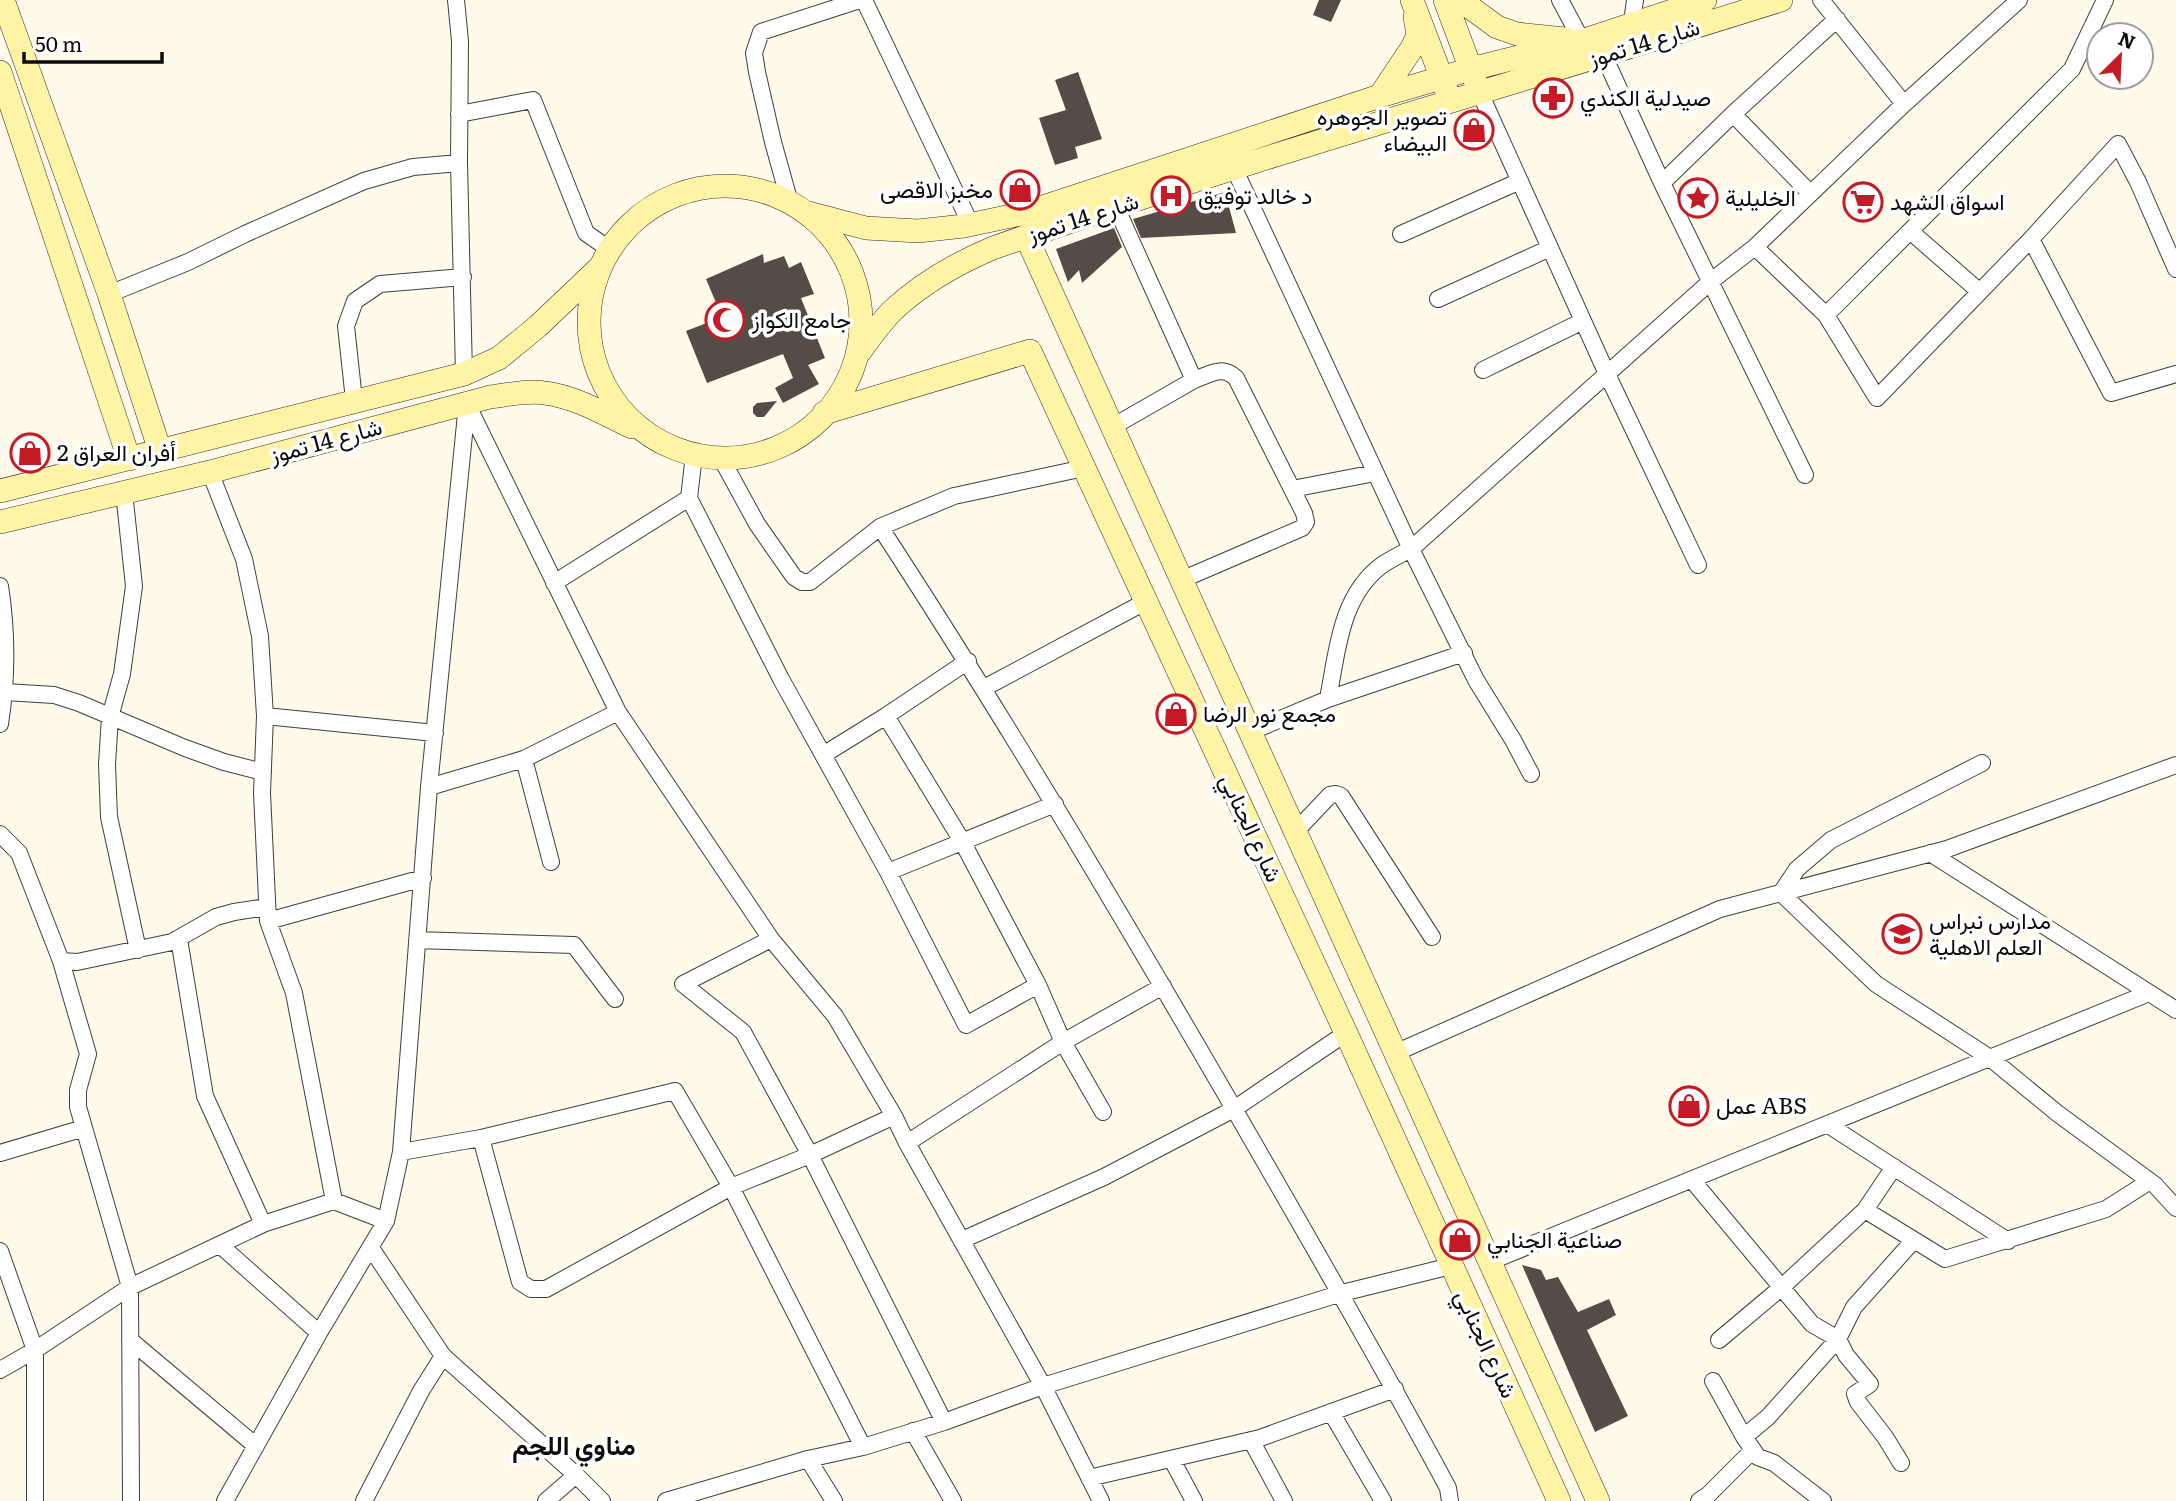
<svg xmlns="http://www.w3.org/2000/svg" width="2176" height="1501" font-family="Literata,Vazirmatn,serif">
  <style>
    .building { fill: #554c47 }
    .lines { fill: none; stroke-linecap: round; stroke-linejoin: round }
    .street-casing { stroke: #3f3f3f; stroke-width: 18 }
    .secondary-casing { stroke: #2e2e2e; stroke-width: 24 }
    .street { stroke: #fff; stroke-width: 16 }
    .secondary { stroke: #fff3a5; stroke-width: 23 }
    .labels { text-anchor: middle; stroke-width: 7; stroke-linejoin: round; paint-order: stroke }
    .street-label { font-size: 23px; fill: #0c0c0c; stroke: #fff }
    .poi-label { font-size: 23px; fill: #0c0c0c; stroke: #fff; text-anchor: start }
    .quarter-label { font-size: 26px; font-weight: bold; fill: #0c0c0c; stroke: #fff }
  </style>
  <rect width="100%" height="100%" fill="#fffaea"/>
  <!-- building -->
  <path class="building" d="M1319,0H1341L1331,22L1313,15Z
    M1078,72L1102,139L1075,147L1078,158L1055,165L1039,118L1066,110L1055,80Z
    M1225,192L1236,233L1141,238L1133,219Z
    M1114,228L1122,247L1082,283L1079,270L1068,282L1056,249Z
    M763,254L764,263L784,256L789,268L801,262L814,294L801,298L825,358L808,365L819,384L783,403L775,388L793,378L783,354L707,383L686,331L722,317L706,279Z
    M777,401L764,417H757L753,413V407L757,403Z
    M1522,1265L1541,1270L1546,1280L1558,1277L1578,1312L1609,1299L1616,1315L1587,1330L1628,1416L1595,1432Z"/>
  <g class="lines">
    <!-- street casing -->
    <g class="street-casing">
      <path id="street" d="M456,0L460,41L459,163L464,374
        M864,0L971,225
        M1560,0L1582,41
        M1821,0L1904,104
        M1632,23L1635,0
        M1604,56L1662,183L1805,475
        M1480,93L1607,374L1698,565
        M459,114L533,100L586,233L609,249
        M1733,114L1837,19
        M1234,168L1411,549L1476,680L1513,740L1531,774
        M1662,183L1733,114L1810,193
        M790,203L773,142L757,72L754,53L761,32L860,0
        M1910,231L1980,292
        M1401,234L1520,181
        M2031,239L2111,393L2176,374
        M1755,247L1826,315L1877,398L2031,239L2118,144L2138,182L2176,269
        M109,294L188,262L245,234L364,181L413,167L459,163
        M1438,299L1550,248
        M1826,315L2072,69L2105,0
        M1483,370L1583,321
        M354,400L346,326L355,301L380,284L463,277
        M467,404L618,712L771,939L835,1016L894,1116L907,1143L1043,1386L1101,1501
        M1112,427L1194,380L1116,207
        M694,455L689,498L781,679L888,872L966,1025L1038,985
        M721,458L757,524L794,577L802,582H810L880,527L954,496L1084,468
        M210,472L244,559L260,636L265,716L262,793L268,921L294,993L334,1201
        M1292,489L1375,473
        M124,492L134,586L122,674L110,717L107,764L109,817L138,950
        M880,527C1004,717 1119,911 1233,1107C1306,1234 1379,1359 1448,1488L1450,1501
        M1181,580L1302,528L1306,522L1304,513L1236,378C1222,365 1211,374 1194,380
        M554,583L689,498
        M0,586C7,631 7,679 0,724
        M984,688L1145,602
        M5,692L54,695L79,703L185,748L224,762L263,772
        M1328,699C1337,653 1340,596 1382,565C1391,559 1401,554 1411,549L1710,282L1755,247L1904,104L2019,0
        M265,716L435,733
        M886,716L962,841L1038,985L1063,1042L1103,1112
        M1250,732L1328,699L1464,653
        M823,755L886,716L968,661
        M524,759L551,862
        M1982,763L1831,840L1797,869L1781,893L1876,984L1990,1058L2057,1113L2155,1185L2176,1208
        M429,787L524,759L618,712
        M1295,832L1330,795L1336,794L1341,796L1432,937
        M0,834L19,853L61,961L88,1054L78,1090V1107L130,1287L131,1501
        M1930,853L2176,1010
        M888,872L1055,804
        M268,921L423,878
        M179,939L205,1096L263,1224
        M771,939L683,984L743,1032L810,1155L944,1422
        M417,940L574,945L615,999
        M61,961L77,962L172,942L216,917L234,912L267,907
        M1395,1053L1720,909L1947,849L2176,765
        M1827,1124L2008,1241
        M481,1138L520,1282L531,1289H546L731,1187L810,1155L894,1116
        M907,1143L1063,1042L1163,986
        M401,1152L481,1138L675,1091L731,1187L863,1447
        M0,1153L84,1128
        M1692,1180L1812,1324L1838,1339L1846,1355L1870,1384L1855,1394L1858,1402L1885,1437L1901,1463
        M1865,1210L1945,1259L2106,1209L2150,1181
        M962,1240L1104,1177L1234,1109L1346,1033
        M220,1245L319,1333
        M371,1248L443,1356L576,1475L602,1501
        M0,1251L35,1350V1501
        M1489,1262L2149,993
        M130,1340L256,1446
        M1719,1340L1782,1287L1865,1210L1894,1167
        M0,1370L35,1350L130,1287L263,1224L334,1201L386,1221
        M1713,1381L1744,1437L1758,1457L1774,1463L1823,1501
        M1331,1412L1383,1501
        M913,1431L953,1501
        M1744,1437L1768,1417L1838,1339L1854,1307L1914,1240
        M1251,1440L1284,1501
        M808,1459L834,1501
        M1172,1460L1194,1501
        M1089,1478L1260,1438L1395,1389
        M225,1501L319,1333L386,1221L401,1152L429,787L467,404
        M364,1501L421,1391L443,1356
        M546,1501L576,1475
        M666,1501L808,1459L863,1447L944,1422L1043,1386L1342,1293L1451,1266
        M1699,1501L1708,1495L1752,1451"/>
    </g>
    <!-- secondary casing -->
    <g class="secondary-casing">
      <path id="secondary" d="M3,0L109,294L160,451
        M1412,0L1447,92
        M1445,0L1476,83
        M1460,0L1497,27L1517,34L1565,39
        M0,72L129,459
        M1380,96L1412,48L1418,35L1415,17
        M589 322a136 136 0 1 1 272 0a136 136 0 1 1-272 0Z
        M805,212L866,228L918,231L964,226L1025,213L1380,96L1471,69L1582,41L1705,0
        M1026,236L1598,1501
        M858,354C869,340 879,324 892,311C922,283 955,264 993,248C1253,157 1518,83 1781,0
        M824,413L1030,351L1346,1033L1559,1501
        M0,491L464,374L499,358L537,327L597,270
        M0,522L210,472L490,397C507,395 527,390 545,393C576,397 604,414 632,427"/>
    </g>
    <!-- street -->
    <use href="#street" class="street"/>
    <!-- secondary -->
    <use href="#secondary" class="secondary"/>
  </g>
  <!-- icons -->
  <defs>
    <g id="pharmacy-ring" transform="scale(2.0125)"><circle r="9.5" fill="#fff" stroke="#c41b27" stroke-width="1.5"/><path d="M-2-6h4v4h4v4h-4v4h-4v-4h-4v-4h4Z" fill="#c41b27"/></g>
    <g id="shop-ring" transform="scale(2.0125)"><circle r="9.5" fill="#fff" stroke="#c41b27" stroke-width="1.5"/><path d="M-5-2.5h2.3a2.7 3.5 0 0 1 5.4 0H5L5.5 6h-11ZM-1.5-2.5h3a1.5 2.3 0 0 0-3 0Z" fill="#c41b27"/></g>
    <g id="hospital-ring" transform="scale(2.0125)"><circle r="9.5" fill="#fff" stroke="#c41b27" stroke-width="1.5"/><path d="M-5-5h3v3.5h4V-5h3V5h-3V1.5h-4V5h-3Z" fill="#c41b27"/></g>
    <g id="sight-ring" transform="scale(2.0125)"><circle r="9.5" fill="#fff" stroke="#c41b27" stroke-width="1.5"/><path d="M0-6L1.8-2.2L6-1.7L2.9 1.2L3.7 5.4L0 3.3L-3.7 5.4L-2.9 1.2L-6-1.7L-1.8-2.2Z" fill="#c41b27"/></g>
    <g id="supermarket-ring" transform="scale(2.0125)"><circle r="9.5" fill="#fff" stroke="#c41b27" stroke-width="1.5"/><path d="M-6-5.5h2.5l.6 2H6L4.5 2H-2.5L-4.4-4H-6ZM-1.5 3.2a1.3 1.3 0 1 0 .1 0ZM3 3.2a1.3 1.3 0 1 0 .1 0Z" fill="#c41b27"/></g>
    <g id="mosque-ring" transform="scale(2.0125)"><circle r="9.5" fill="#fff" stroke="#c41b27" stroke-width="1.5"/><path d="M3.5-4.9A6 6 0 1 0 3.5 4.9A5 5 0 1 1 3.5-4.9Z" fill="#c41b27"/></g>
    <g id="school-ring" transform="scale(2.0125)"><circle r="9.5" fill="#fff" stroke="#c41b27" stroke-width="1.5"/><path d="M0-5L7-2L0 1L-7-2ZM-4 1L0 2.5L4 1V4Q0 6-4 4Z" fill="#c41b27"/></g>
  </defs>
  <g fill-rule="evenodd">
    <use href="#pharmacy-ring" x="1553" y="98"/>
    <use href="#shop-ring" x="1474" y="130"/>
    <use href="#shop-ring" x="1020" y="190"/>
    <use href="#hospital-ring" x="1171" y="196"/>
    <use href="#sight-ring" x="1698" y="198"/>
    <use href="#supermarket-ring" x="1863" y="202"/>
    <use href="#mosque-ring" x="725" y="320"/>
    <use href="#shop-ring" x="30" y="453"/>
    <use href="#shop-ring" x="1176" y="714"/>
    <use href="#school-ring" x="1902" y="934"/>
    <use href="#shop-ring" x="1689" y="1106"/>
    <use href="#shop-ring" x="1460" y="1240"/>
  </g>
  <g class="labels">
    <!-- street labels -->
    <g class="street-label">
      <text transform="translate(1644 43) rotate(-17)" y="8">شارع 14 تموز</text>
      <text transform="translate(1083 218) rotate(-18)" y="8">شارع 14 تموز</text>
      <text transform="translate(326 441) rotate(-15)" y="8">شارع 14 تموز</text>
      <text transform="translate(1251 828) rotate(65)" y="8">شارع الجنابي</text>
      <text transform="translate(1486 1344) rotate(65)" y="8">شارع الجنابي</text>
    </g>
    <!-- poi labels -->
    <g class="poi-label">
      <text x="1580" y="106">صيدلية الكندي</text>
      <text x="1447" y="125" text-anchor="end">تصوير الجوهره<tspan x="1447" dy="26">البيضاء</tspan></text>
      <text x="993" y="198" text-anchor="end">مخبز الاقصى</text>
      <text x="1198" y="204">د خالد توفيق</text>
      <text x="1725" y="206">الخليلية</text>
      <text x="1890" y="210">اسواق الشهد</text>
      <text x="752" y="328">جامع الكواز</text>
      <text x="57" y="461">أفران العراق 2</text>
      <text x="1203" y="722">مجمع نور الرضا</text>
      <text x="1929" y="929">مدارس نبراس<tspan x="1929" dy="26">العلم الاهلية</tspan></text>
      <text x="1716" y="1114">عمل ABS</text>
      <text x="1487" y="1248">صناعية الجنابي</text>
    </g>
    <!-- quarter labels -->
    <g class="quarter-label">
      <text x="574" y="1455">مناوي اللجم</text>
    </g>
  </g>
  <!-- north arrow -->
  <g transform="translate(2120 56) rotate(24)"><circle r="33" fill="#ffffff" stroke="#9e9e9e" stroke-width="2"/>
  <path d="M0-5L12 26L0 18L-12 26Z" fill="#c41b27"/>
  <text y="-10" font-size="19" font-weight="bold" text-anchor="middle" fill="#0c0c0c">N</text>
  </g>
  <!-- scale -->
  <path d="M24 52v10h138v-10" fill="none" stroke="#0c0c0c" stroke-width="3.5"/>
  <text x="35" y="52" font-size="21" fill="#0c0c0c" stroke="#ffffff" stroke-width="5" paint-order="stroke">50 m</text>
</svg>
